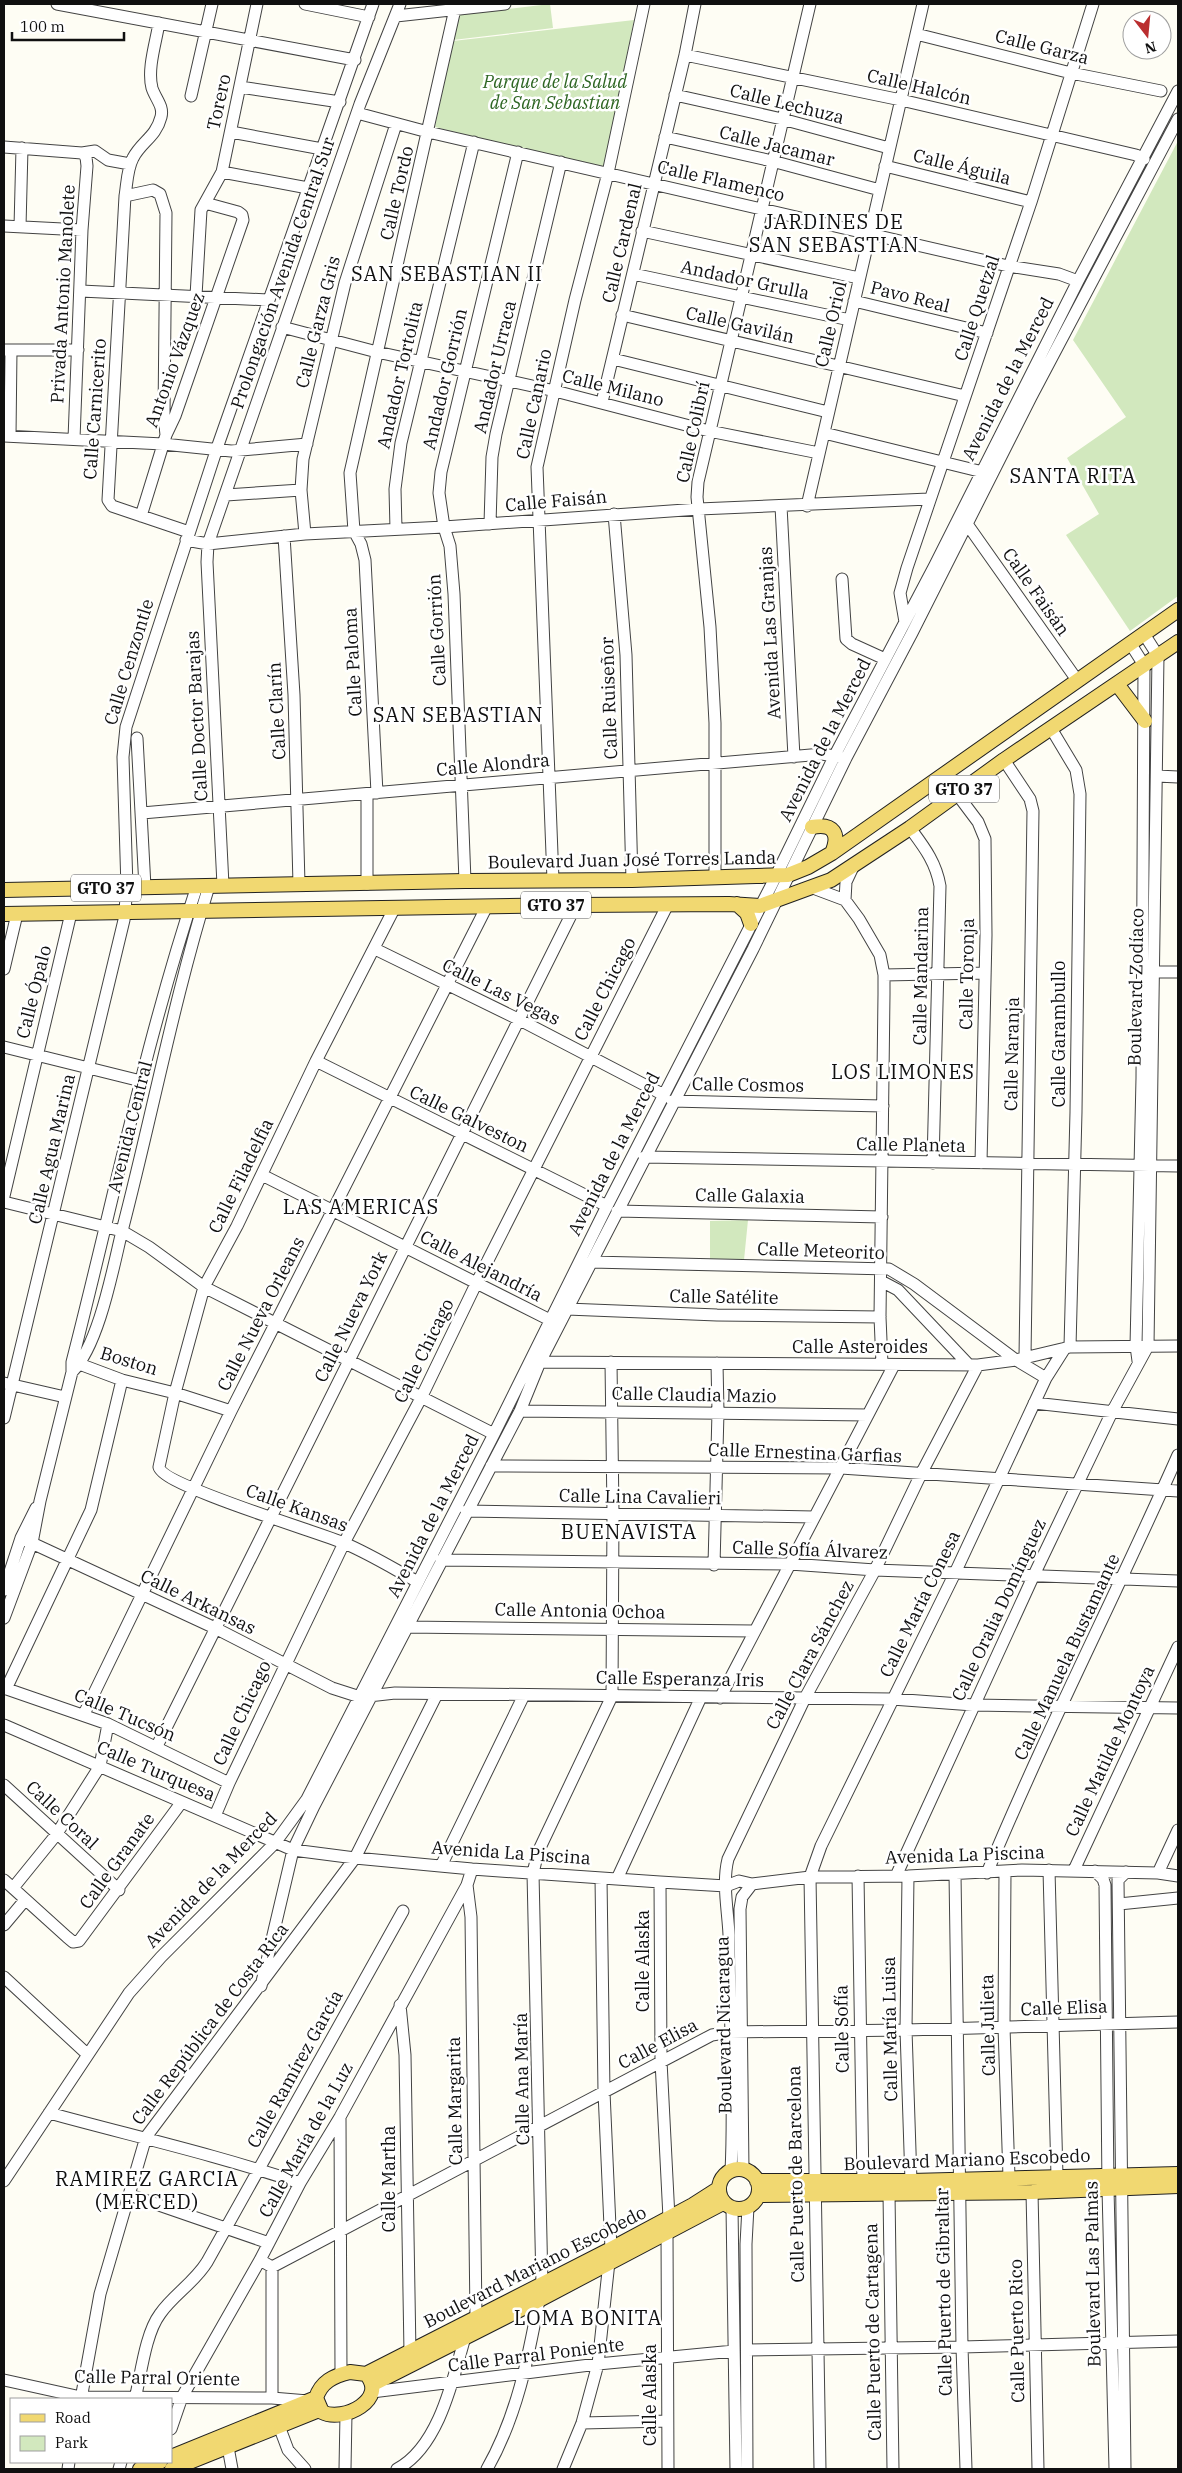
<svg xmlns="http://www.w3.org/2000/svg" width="1182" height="2473" font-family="'IBM Plex Serif',serif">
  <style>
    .green { fill: #d2e8be }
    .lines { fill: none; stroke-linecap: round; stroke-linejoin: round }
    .minor-casing { stroke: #434343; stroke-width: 13 }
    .major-casing { stroke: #212121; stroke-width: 16 }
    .minor { stroke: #fff; stroke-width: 11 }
    .major { stroke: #f1d871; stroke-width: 14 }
    .labels { text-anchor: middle; stroke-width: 5; stroke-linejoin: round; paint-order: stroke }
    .shield { fill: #fff; stroke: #585858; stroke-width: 1 }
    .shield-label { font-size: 16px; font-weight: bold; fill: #101010 }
    .street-label { font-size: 18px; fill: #101010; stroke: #fff }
    .park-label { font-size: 18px; font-style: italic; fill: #2e6623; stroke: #fff }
    .quarter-label { font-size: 20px; letter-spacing: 1px; fill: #101010; stroke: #fff }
  </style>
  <rect width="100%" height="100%" fill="#fefdf4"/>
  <!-- green -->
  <path class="green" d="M550,4L553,28L453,40L457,15Z
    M634,20L604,169L435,127L453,41Z
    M1178,141V596L1130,631L1066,535L1099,514L1067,458L1126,417L1073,340Z
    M748,1220L744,1260L710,1259V1221Z"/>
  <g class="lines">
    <!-- minor casing -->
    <g class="minor-casing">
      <path id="minor" d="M57,4L355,60
        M305,4L369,17
        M396,16L505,4
        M159,23C156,42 147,69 152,88C155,98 164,106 161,117C156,137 141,142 133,158C127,169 127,184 125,196L153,190L160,194L166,213L164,416L166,435
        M916,34L1071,73L1161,91
        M685,55L901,100L1136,155L1144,159
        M240,87L340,102
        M675,95L782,119L889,148
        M191,96L212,4
        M357,113L428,132L1008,266L1059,274L1078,281
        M231,132L322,149
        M665,137L772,161L880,190
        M4,147L82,153L95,151L108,160L130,164
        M885,166L1031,202
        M222,172L308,188
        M125,196L108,500L112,506L189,532
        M4,226L82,230
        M20,227L22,148
        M642,231L859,278
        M633,274L850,320
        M81,291L268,300
        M196,296L201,210L222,172L257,4
        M854,301L987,333
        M622,315L965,396
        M282,327L377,352L555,391L709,431L819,453
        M4,350H78
        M613,359L828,412
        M602,402L685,55L695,4
        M824,433L987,473
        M4,436L163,444L231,451L307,444
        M10,436L11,350
        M74,439L82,230L87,166L86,157L82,153
        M226,495L301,490
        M781,506L794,757
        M807,506L923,4
        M614,514L626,655L632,880
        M141,516L166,435L175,416L243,220L242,215L238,212L205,203
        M490,524L492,457L496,434L561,162
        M967,524L1077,680
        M396,529L395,489L401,443L474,142
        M305,534L301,490L303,459L345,283L396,124
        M284,536L294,695L299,884
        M186,540L208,544L305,534L444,527L699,509L929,499
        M842,579L846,639L852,644L885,659
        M905,622L900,593L907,568L1031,202L1093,4
        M1130,643L1144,665L1142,1078L1136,1346L1138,1361
        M1052,730L1076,770L1080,794L1076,1112L1070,1347
        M137,738L145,887
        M1004,760L1030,799L1033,811L1025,1357
        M1157,776L1178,777
        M377,793L365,560L361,544L354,531L350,473L455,9
        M367,794V884
        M957,794L978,822L985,839L986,935L981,1163
        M142,813L822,754L840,757
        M910,828C924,847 936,862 940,886L933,1163
        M715,878V723L710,627L697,497L698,482L810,4
        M553,880L537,467L575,300L608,173L644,4
        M465,881L454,594L450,546L444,527L439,493L441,472L518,152
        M223,885L207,562L208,544L360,104L400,4
        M813,888L845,900L859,919L880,955L884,975V994L880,1317L882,1364
        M845,900L846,882L854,865
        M395,907L316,1061L237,1226L204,1287L175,1393L159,1467C163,1486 318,1532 344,1543C370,1554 394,1569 418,1582
        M375,949L520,1020L664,1095
        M4,969L17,914
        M1148,972H1178
        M884,975L984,973
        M4,1047L141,1081
        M316,1061L607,1206
        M672,1101L883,1106
        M644,1157L1178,1166
        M262,1175L550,1320
        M4,1196L71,913
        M4,1202L122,1231L149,1247L204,1287L494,1434
        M617,1211L882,1217
        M591,1262L889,1269L914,1284L1016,1360L1046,1378
        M881,1281L898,1290L969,1365
        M567,1309L717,1315L880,1317
        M74,1362L122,1380L175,1393L231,1411
        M540,1362L978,1365L1016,1360L1070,1347L1178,1346
        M72,1372C99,1345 113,1268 122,1231C152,1116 174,999 209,886
        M4,1383L65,1397
        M1034,1403L1178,1419
        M520,1411L868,1415
        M4,1418L124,920L127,888L123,757L126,727L217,448L373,4
        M491,1466L841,1468L1178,1491
        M466,1511L814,1517
        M21,1538L215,1628L332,1688L360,1697L395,1693L892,1699L973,1705L1178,1708
        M441,1560L790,1564L875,1570L1178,1581
        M714,1565L718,1412L717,1363
        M4,1590L21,1538L36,1508
        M4,1618L32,1543L40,1501L72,1372V1362C113,1203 145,1042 197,886
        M406,1627L753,1631
        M4,1688L108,1724L229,1783
        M6,1689L91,1510L122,1380
        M720,1698L894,1365
        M84,1714L231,1411L487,906
        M4,1725L293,1850L355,1858L472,1869L660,1882L726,1886L739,1881L752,1884L742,1897L740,1909L743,2170
        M157,1746L576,905
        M4,1785L119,1890
        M215,1816L229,1783L344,1543L421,1398L476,1284L668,904
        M441,1866L524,1695
        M1049,1870L1057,2176
        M1074,1870L1178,1647
        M1095,1871L1103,1879L1105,1885L1108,2189L1115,2469
        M1005,1872L1004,2027L1009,2177
        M987,1873C1046,1731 1116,1595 1178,1455
        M1158,1873L1178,1830
        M955,1874L962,2347L966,2469
        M858,1876L863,2182
        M896,1876L1033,1577L1112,1412L1148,1346L1158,656L1144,634
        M908,1876L906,2030L911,2181
        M601,1878L604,2092L611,2249
        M617,1879L701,1697
        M4,1880L67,1937L73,1942L79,1941L181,1803
        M660,1882L661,2061L669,2218
        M467,1885L471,1917L476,2317
        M748,1887L752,1884L810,1877L908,1876L1022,1870L1158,1873L1178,1876
        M13,1888L56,1835L100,1766L108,1724
        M1119,1904L1178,1898
        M4,1925L25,1900
        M4,1977L87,2054
        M261,1986L293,1850L314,1806L520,1411L540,1362L753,949L846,758L912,633L1031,397L1178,119
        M400,2005L405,2055L410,2353
        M49,2113C133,2136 217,2155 300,2183
        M340,2117L341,2374
        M731,2171C735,2092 729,2013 729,1935C728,1911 722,1883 728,1859L805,1698L875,1570L921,1474L978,1365
        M4,2181L129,1993L161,1957L275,1843L307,1799L494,1434L607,1206L772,884L835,755L935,565L1078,281L1178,91
        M1032,2192L1038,2469
        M889,2194L893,2469
        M130,2195L269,2243
        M732,2208L736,2469
        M667,2232L668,2469
        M260,2260L272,2267L712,2035L730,2032L906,2030L1178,2022
        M272,2267V2398
        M542,2285L533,1873L538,1852L612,1696L613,1513L611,1362
        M747,2350L962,2347L1178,2341
        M4,2380L81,2397L272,2398L308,2401
        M372,2392L598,2364L734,2351
        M81,2399L100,2294L146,2137L355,1858L437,1694
        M135,2399C141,2375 145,2334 160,2314C173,2295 194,2283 207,2262L403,1911
        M582,2423L667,2421
        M279,2426L288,2450L305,2469
        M171,2429L182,2397L260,2260L300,2183L340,2117L467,1885L472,1869
        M228,2447L232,2469
        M68,2469L69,2462
        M119,2469L121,2462
        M345,2469L346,2414
        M397,2469C439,2447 453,2379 465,2337
        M487,2469C517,2416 528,2359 539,2300
        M563,2469L582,2423L598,2364L609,2262
        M747,2469L746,2244L748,2207
        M820,2469L810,1877L821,1846L955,1573L1046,1378L1065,1348
        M1125,2469L1118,1880L1126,1872"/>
    </g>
    <!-- major casing -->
    <g class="major-casing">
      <path id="major" d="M1117,684L1145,721
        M812,827C834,823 840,834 832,853
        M4,890L465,881L632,880L788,875L808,867L832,853L1178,610
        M737,904L747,913L751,924
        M4,914L576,905L729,904L760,906L831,880L910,828L1004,760L1178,642
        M719 2189a20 20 0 1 1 40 0a20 20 0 1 1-40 0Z
        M757,2181H911L1178,2174
        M758,2195L1032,2192L1178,2186
        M350,2372L366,2374C389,2399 343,2423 322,2412L316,2398C321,2382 333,2376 350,2372Z
        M366,2374L611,2249L693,2205L718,2189
        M373,2384L539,2300L723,2203
        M171,2457L316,2398
        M140,2469L160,2462
        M172,2469L319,2410"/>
    </g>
    <!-- minor -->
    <use href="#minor" class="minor"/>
    <!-- major -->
    <use href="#major" class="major"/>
  </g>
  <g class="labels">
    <!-- shield labels -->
    <g class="shield">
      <rect x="929" y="775.5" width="70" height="27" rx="4"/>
      <rect x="71" y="874.5" width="70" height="27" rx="4"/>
      <rect x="521" y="891.5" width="70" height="27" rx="4"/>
    </g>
    <g class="shield-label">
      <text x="964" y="795">GTO 37</text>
      <text x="106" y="894">GTO 37</text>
      <text x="556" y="911">GTO 37</text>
    </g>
    <!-- street labels -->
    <g class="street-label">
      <text transform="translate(1042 47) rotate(14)" y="6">Calle Garza</text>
      <text transform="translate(919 87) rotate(13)" y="6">Calle Halcón</text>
      <text transform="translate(219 102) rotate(-78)" y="6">Torero</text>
      <text transform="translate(787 104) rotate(14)" y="6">Calle Lechuza</text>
      <text transform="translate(777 146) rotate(14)" y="6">Calle Jacamar</text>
      <text transform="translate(962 167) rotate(14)" y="6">Calle Águila</text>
      <text transform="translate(721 181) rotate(13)" y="6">Calle Flamenco</text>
      <text transform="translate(397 193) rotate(-77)" y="6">Calle Tordo</text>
      <text transform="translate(622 243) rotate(-77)" y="6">Calle Cardenal</text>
      <text transform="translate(283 273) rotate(-71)" y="6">Prolongación Avenida Central Sur</text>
      <text transform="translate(745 280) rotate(12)" y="6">Andador Grulla</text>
      <text transform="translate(63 294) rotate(-87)" y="6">Privada Antonio Manolete</text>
      <text transform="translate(910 297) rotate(14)" y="6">Pavo Real</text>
      <text transform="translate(977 308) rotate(-72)" y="6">Calle Quetzal</text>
      <text transform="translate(318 322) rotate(-76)" y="6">Calle Garza Gris</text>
      <text transform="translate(831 324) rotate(-77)" y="6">Calle Oriol</text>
      <text transform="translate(740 325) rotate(13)" y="6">Calle Gavilán</text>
      <text transform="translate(175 360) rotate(-70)" y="6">Antonio Vázquez</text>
      <text transform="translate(495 367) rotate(-77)" y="6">Andador Urraca</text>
      <text transform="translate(400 375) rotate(-77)" y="6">Andador Tortolita</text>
      <text transform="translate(445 379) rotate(-77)" y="6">Andador Gorrión</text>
      <text transform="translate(1008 379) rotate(-63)" y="6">Avenida de la Merced</text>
      <text transform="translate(613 388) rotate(14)" y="6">Calle Milano</text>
      <text transform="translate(534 404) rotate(-78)" y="6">Calle Canario</text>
      <text transform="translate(95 409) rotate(-86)" y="6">Calle Carnicerito</text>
      <text transform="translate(693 432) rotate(-78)" y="6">Calle Colibrí</text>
      <text transform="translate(556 501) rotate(-5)" y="6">Calle Faisán</text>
      <text transform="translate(1036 592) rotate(55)" y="6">Calle Faisán</text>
      <text transform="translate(437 630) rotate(-93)" y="6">Calle Gorrión</text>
      <text transform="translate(770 633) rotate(-93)" y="6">Avenida Las Granjas</text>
      <text transform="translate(129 662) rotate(-73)" y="6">Calle Cenzontle</text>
      <text transform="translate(353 662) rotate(-93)" y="6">Calle Paloma</text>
      <text transform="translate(609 698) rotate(-92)" y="6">Calle Ruiseñor</text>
      <text transform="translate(277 711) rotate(-93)" y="6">Calle Clarín</text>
      <text transform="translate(197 716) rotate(-93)" y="6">Calle Doctor Barajas</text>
      <text transform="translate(825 740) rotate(-63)" y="6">Avenida de la Merced</text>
      <text transform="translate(493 765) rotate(-5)" y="6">Calle Alondra</text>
      <text transform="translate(632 860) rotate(-1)" y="6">Boulevard Juan José Torres Landa</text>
      <text transform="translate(967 974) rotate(-89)" y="6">Calle Toronja</text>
      <text transform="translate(921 976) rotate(-89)" y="6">Calle Mandarina</text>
      <text transform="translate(1136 987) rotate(-89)" y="6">Boulevard Zodíaco</text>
      <text transform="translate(605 989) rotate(-63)" y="6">Calle Chicago</text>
      <text transform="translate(34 992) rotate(-76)" y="6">Calle Ópalo</text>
      <text transform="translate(501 992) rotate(26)" y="6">Calle Las Vegas</text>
      <text transform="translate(1059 1034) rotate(-90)" y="6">Calle Garambullo</text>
      <text transform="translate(1012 1054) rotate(-89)" y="6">Calle Naranja</text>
      <text transform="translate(748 1085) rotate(1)" y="6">Calle Cosmos</text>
      <text transform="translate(469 1119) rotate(26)" y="6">Calle Galveston</text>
      <text transform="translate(130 1127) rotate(-76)" y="6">Avenida Central</text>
      <text transform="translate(911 1145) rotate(1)" y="6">Calle Planeta</text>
      <text transform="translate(52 1149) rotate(-77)" y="6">Calle Agua Marina</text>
      <text transform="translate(614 1154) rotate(-63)" y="6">Avenida de la Merced</text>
      <text transform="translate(241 1176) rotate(-64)" y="6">Calle Filadelfia</text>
      <text transform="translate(750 1196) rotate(1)" y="6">Calle Galaxia</text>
      <text transform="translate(821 1251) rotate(2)" y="6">Calle Meteorito</text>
      <text transform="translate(481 1266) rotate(27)" y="6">Calle Alejandría</text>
      <text transform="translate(724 1297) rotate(1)" y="6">Calle Satélite</text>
      <text transform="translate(261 1314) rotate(-63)" y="6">Calle Nueva Orleans</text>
      <text transform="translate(351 1317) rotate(-64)" y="6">Calle Nueva York</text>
      <text x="860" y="1353">Calle Asteroides</text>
      <text transform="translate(424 1351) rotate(-64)" y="6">Calle Chicago</text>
      <text transform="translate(129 1361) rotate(17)" y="6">Boston</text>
      <text transform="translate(694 1395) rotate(1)" y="6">Calle Claudia Mazio</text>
      <text transform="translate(805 1453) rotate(2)" y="6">Calle Ernestina Garfias</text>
      <text transform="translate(640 1497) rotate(1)" y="6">Calle Lina Cavalieri</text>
      <text transform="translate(297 1508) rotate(20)" y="6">Calle Kansas</text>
      <text transform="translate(433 1516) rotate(-63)" y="6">Avenida de la Merced</text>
      <text transform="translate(810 1550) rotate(2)" y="6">Calle Sofía Álvarez</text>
      <text transform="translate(198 1602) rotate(26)" y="6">Calle Arkansas</text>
      <text transform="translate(920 1604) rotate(-64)" y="6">Calle María Conesa</text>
      <text transform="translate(999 1610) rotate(-65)" y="6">Calle Oralia Domínguez</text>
      <text transform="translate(580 1611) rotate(1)" y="6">Calle Antonia Ochoa</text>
      <text transform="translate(810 1655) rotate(-62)" y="6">Calle Clara Sánchez</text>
      <text transform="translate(1067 1657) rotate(-65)" y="6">Calle Manuela Bustamante</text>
      <text transform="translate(680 1679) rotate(1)" y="6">Calle Esperanza Iris</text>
      <text transform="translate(242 1713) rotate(-65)" y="6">Calle Chicago</text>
      <text transform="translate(125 1715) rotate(23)" y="6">Calle Tucsón</text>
      <text transform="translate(1110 1751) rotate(-65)" y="6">Calle Matilde Montoya</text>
      <text transform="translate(156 1771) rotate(23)" y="6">Calle Turquesa</text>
      <text transform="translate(62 1815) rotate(43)" y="6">Calle Coral</text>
      <text transform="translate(511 1853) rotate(4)" y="6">Avenida La Piscina</text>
      <text transform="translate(965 1855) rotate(-2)" y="6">Avenida La Piscina</text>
      <text transform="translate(117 1861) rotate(-54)" y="6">Calle Granate</text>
      <text transform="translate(211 1880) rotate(-46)" y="6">Avenida de la Merced</text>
      <text transform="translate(643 1961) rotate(-90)" y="6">Calle Alaska</text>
      <text transform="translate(1064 2008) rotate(-2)" y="6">Calle Elisa</text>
      <text transform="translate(210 2024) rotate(-53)" y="6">Calle República de Costa Rica</text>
      <text transform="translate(724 2025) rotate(-91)" y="6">Boulevard Nicaragua</text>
      <text transform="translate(988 2025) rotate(-91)" y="6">Calle Julieta</text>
      <text transform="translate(842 2029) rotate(-91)" y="6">Calle Sofía</text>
      <text transform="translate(890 2029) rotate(-91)" y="6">Calle María Luisa</text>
      <text transform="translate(658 2044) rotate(-28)" y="6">Calle Elisa</text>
      <text transform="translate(295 2069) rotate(-61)" y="6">Calle Ramírez García</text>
      <text transform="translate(522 2079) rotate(-91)" y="6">Calle Ana María</text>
      <text transform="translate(455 2101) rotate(-91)" y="6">Calle Margarita</text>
      <text transform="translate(306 2140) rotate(-61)" y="6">Calle María de la Luz</text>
      <text transform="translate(967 2160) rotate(-2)" y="6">Boulevard Mariano Escobedo</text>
      <text transform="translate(796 2174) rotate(-91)" y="6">Calle Puerto de Barcelona</text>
      <text transform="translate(389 2179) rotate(-90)" y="6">Calle Martha</text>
      <text transform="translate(535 2267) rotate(-27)" y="6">Boulevard Mariano Escobedo</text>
      <text transform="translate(1093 2274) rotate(-91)" y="6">Boulevard Las Palmas</text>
      <text transform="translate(944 2292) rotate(-91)" y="6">Calle Puerto de Gibraltar</text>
      <text transform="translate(1017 2331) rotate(-91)" y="6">Calle Puerto Rico</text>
      <text transform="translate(873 2332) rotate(-91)" y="6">Calle Puerto de Cartagena</text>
      <text transform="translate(536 2355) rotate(-7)" y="6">Calle Parral Poniente</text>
      <text transform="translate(157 2378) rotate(1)" y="6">Calle Parral Oriente</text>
      <text transform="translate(650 2395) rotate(-90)" y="6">Calle Alaska</text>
    </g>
    <!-- park labels -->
    <g class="park-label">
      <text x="555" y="88">Parque de la Salud<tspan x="555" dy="21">de San Sebastian</tspan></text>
    </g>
    <!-- quarter labels -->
    <g class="quarter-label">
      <text x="834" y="229">JARDINES DE<tspan x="834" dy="23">SAN SEBASTIAN</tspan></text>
      <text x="447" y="281">SAN SEBASTIAN II</text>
      <text x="1073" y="483">SANTA RITA</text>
      <text x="458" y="722">SAN SEBASTIAN</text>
      <text x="903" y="1079">LOS LIMONES</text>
      <text x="361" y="1214">LAS AMERICAS</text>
      <text x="629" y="1539">BUENAVISTA</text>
      <text x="147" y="2186">RAMIREZ GARCIA<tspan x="147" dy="23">(MERCED)</tspan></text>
      <text x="588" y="2325">LOMA BONITA</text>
    </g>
  </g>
  <!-- border -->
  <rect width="1182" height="2473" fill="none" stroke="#101010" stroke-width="10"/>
  <!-- legend -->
  <rect x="10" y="2398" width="162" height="65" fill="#ffffff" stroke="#9f9f9f"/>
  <rect x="20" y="2414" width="25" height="8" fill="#f1d871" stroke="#9f9f9f"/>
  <text x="55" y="2423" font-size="15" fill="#101010">Road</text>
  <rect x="20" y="2436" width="25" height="15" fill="#d2e8be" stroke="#9f9f9f"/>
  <text x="55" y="2448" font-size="15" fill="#101010">Park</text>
  <!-- north arrow -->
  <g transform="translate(1147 35) rotate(164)"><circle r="24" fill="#ffffff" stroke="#9f9f9f"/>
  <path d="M0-4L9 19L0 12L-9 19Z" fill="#ba2e2f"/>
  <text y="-8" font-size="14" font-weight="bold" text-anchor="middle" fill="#101010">N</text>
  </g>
  <!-- scale -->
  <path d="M12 32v8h112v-8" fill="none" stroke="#101010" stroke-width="2.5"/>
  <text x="20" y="32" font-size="15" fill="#101010" stroke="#ffffff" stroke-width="4" paint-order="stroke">100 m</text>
</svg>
